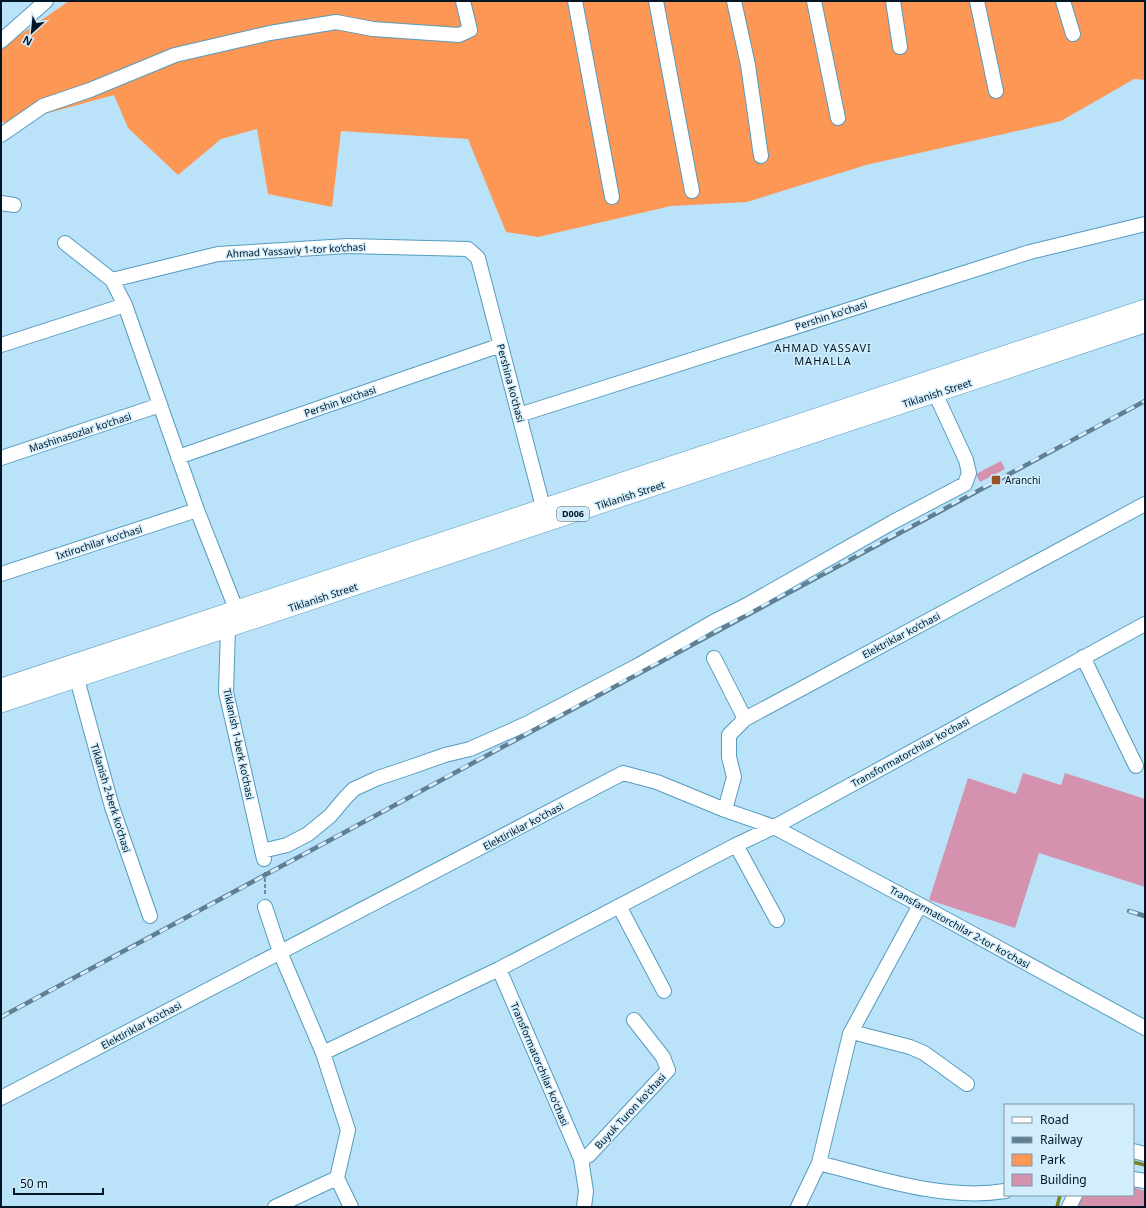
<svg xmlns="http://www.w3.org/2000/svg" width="1146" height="1208" font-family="'Noto Sans',sans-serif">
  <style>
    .green { fill: #fc9755 }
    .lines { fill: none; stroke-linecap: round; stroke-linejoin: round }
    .stream { stroke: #768120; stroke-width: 3.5 }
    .building { fill: #d492ae }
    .minor-casing { stroke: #559bbe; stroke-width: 16 }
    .major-casing { stroke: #559bbe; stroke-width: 18 }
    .path { stroke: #6b8c9f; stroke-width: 2; stroke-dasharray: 4 2; stroke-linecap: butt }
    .minor { stroke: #fff; stroke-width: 14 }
    .major { stroke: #fff; stroke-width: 17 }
    .rail-casing { stroke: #607f92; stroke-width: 4.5 }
    .rail { stroke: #d2edfc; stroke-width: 3; stroke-dasharray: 9; stroke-linecap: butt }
    .poi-dot { fill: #975325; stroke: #d2edfc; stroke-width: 1.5 }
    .labels { text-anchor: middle; stroke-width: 3; stroke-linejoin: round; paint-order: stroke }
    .shield { fill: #d2edfc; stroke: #3f5665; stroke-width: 1 }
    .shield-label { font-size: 9px; font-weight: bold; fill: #001624 }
    .street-label { font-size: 10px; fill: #001624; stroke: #d2edfc }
    .poi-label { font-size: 10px; fill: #001624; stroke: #d2edfc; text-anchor: start }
    .neighbourhood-label { font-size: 11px; letter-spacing: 1px; fill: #001624; stroke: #d2edfc }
  </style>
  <rect width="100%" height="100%" fill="#bae2f9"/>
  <!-- green -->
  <path class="green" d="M69,1H1145V80L1134,79L1061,121L866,165L747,202L671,206L538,237L506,232L468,139L341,131L332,207L268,194L257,129L221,139L178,175L128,128L114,95L8,124L1,121V48Z"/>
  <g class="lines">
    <!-- stream -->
    <path class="stream" d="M1133,1162L1145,1165
      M1057,1207L1060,1195"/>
  </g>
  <!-- building -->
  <path class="building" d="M1001,461L1005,469L980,482L976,474Z
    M1023,773L1061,785L1065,773L1145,799V887L1039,853L1015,928L929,900L968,778L1016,794Z
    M1133,1187L1145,1191V1207H1073L1081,1195H1133Z"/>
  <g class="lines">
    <!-- minor casing -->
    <g class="minor-casing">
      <path id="minor" d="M575,1L612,197
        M656,1L692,191
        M734,1L748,65L761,156
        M814,1L838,118
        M893,1L900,47
        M977,1L996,91
        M1063,1L1073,34
        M1,41L46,1
        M1,135L43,106L90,90L175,55L270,33L336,22L373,29L459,35L470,30L463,1
        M1,203L14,205
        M65,243L112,280L125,305L197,510L236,609
        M112,280L218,254L348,246L468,249L478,258L543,507
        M1,345L125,305
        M519,415L1030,252L1145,224
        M178,457L501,345
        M1,458L160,405
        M1,574L197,510
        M228,629L226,692L264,859
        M1083,657L1136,766
        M714,658L745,719
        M77,679L112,807L150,916
        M725,810L734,777L729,757V735L745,719L1145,504
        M736,845L777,920
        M262,851L287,845L308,834L330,816L346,797L354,789L378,778L405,769L445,755L470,749L526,724L637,666L715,621L745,606L893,522L965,484L969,473L966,460L935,393
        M619,906L664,991
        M265,907L280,952L323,1053L348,1130L337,1178
        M499,969L581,1159L586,1191L584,1207
        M852,1032L910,1047L924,1053L967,1084
        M323,1053L499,969L736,845L774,827L1145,624
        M1,1098L623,773L657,782L725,810L774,827L920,905L1145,1028
        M1133,1151L1145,1154
        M581,1159L589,1155L668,1070L663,1057L634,1020
        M819,1163C878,1178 944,1201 1005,1191
        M337,1178L351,1207
        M1133,1179L1145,1181
        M275,1207L337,1178
        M798,1207L819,1163L850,1034L920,905
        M1069,1207L1075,1195"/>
    </g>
    <!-- major casing -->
    <g class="major-casing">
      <path id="major" d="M1,687L1145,308
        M1,704L1145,324"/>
    </g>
    <!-- path -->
    <path class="path" d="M265,872V895"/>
    <!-- minor -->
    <use href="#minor" class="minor"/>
    <!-- major -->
    <use href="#major" class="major"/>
    <!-- rail casing -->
    <g class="rail-casing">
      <path id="rail" d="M1129,911L1145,916
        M1,1017C383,813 762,604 1145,401"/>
    </g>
    <!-- rail -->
    <use href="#rail" class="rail"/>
  </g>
  <!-- markers -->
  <rect class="poi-dot" x="991" y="475" width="10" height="10" rx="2"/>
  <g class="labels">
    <!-- shield labels -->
    <rect class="shield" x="557" y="507" width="32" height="14" rx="3"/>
    <g class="shield-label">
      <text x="573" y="517">D006</text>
    </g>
    <!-- street labels -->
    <g class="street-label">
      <text transform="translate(296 250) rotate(-3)" y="4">Ahmad Yassaviy 1-tor ko‘chasi</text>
      <text transform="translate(831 315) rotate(-18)" y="4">Pershin ko'chasi</text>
      <text transform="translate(511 383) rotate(75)" y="4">Pershina ko'chasi</text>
      <text transform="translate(937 393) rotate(-18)" y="4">Tiklanish Street</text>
      <text transform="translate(340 401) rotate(-19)" y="4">Pershin ko'chasi</text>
      <text transform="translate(80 432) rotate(-18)" y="4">Mashinasozlar ko‘chasi</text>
      <text transform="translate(630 495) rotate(-18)" y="4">Tiklanish Street</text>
      <text transform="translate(99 542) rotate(-18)" y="4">Ixtirochilar ko‘chasi</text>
      <text transform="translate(323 597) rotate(-18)" y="4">Tiklanish Street</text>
      <text transform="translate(901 635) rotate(-28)" y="4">Elektriklar ko‘chasi</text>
      <text transform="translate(239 744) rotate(78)" y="4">Tiklanish 1-berk ko‘chasi</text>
      <text transform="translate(910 752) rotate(-29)" y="4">Transformatorchilar ko'chasi</text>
      <text transform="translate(111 798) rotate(73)" y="4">Tiklanish 2-berk ko‘chasi</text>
      <text transform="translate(523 826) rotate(-28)" y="4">Elektiriklar ko'chasi</text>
      <text transform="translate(960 927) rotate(29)" y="4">Transfarmatorchilar 2-tor koʻchasi</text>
      <text transform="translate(141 1025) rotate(-28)" y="4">Elektiriklar ko'chasi</text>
      <text transform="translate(540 1064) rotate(67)" y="4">Transformatorchilar ko'chasi</text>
      <text transform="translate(630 1111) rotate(-47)" y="4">Buyuk Turon ko'chasi</text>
    </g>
    <!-- poi labels -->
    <g class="poi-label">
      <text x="1005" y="484">Aranchi</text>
    </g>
    <!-- neighbourhood labels -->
    <g class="neighbourhood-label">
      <text x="823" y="352">AHMAD YASSAVI<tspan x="823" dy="13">MAHALLA</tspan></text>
    </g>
  </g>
  <!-- border -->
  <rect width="1146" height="1208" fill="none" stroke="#001624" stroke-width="4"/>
  <!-- legend -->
  <rect x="1004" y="1104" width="130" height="92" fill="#d2edfc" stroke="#7e97a6"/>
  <rect x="1012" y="1117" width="20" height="6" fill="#ffffff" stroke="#7e97a6"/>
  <text x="1040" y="1124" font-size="12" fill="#001624">Road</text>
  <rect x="1012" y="1137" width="20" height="6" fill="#607f92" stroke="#7e97a6"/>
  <text x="1040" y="1144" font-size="12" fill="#001624">Railway</text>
  <rect x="1012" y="1154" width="20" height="12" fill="#fc9755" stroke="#7e97a6"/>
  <text x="1040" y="1164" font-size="12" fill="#001624">Park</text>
  <rect x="1012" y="1174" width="20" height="12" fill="#d492ae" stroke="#7e97a6"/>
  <text x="1040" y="1184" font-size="12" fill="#001624">Building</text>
  <!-- north arrow -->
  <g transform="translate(32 32) rotate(207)" stroke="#d2edfc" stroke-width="3" paint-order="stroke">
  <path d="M0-3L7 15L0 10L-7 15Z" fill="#001624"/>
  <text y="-6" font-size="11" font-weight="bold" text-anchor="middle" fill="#001624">N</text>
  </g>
  <!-- scale -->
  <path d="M14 1188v6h89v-6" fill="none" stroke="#001624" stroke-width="2"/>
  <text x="20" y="1188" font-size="12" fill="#001624" stroke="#d2edfc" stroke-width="3" paint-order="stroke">50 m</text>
</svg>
